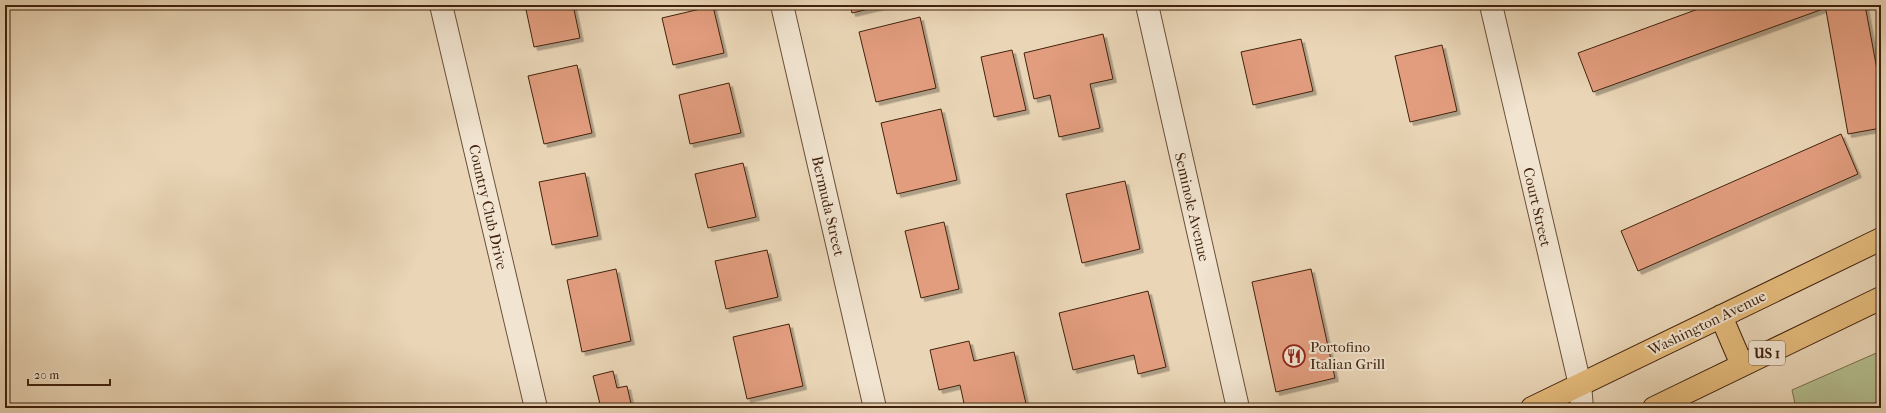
<svg xmlns="http://www.w3.org/2000/svg" width="1886" height="413" font-family="'IM FELL French Canon',serif">
  <style>
    .green { fill: #b4be90; stroke: #7a704e }
    .building { fill: #e29d7e; stroke: #40220d; filter: url(#shadow) }
    .lines { fill: none; stroke-linecap: round; stroke-linejoin: round }
    .minor-casing { stroke: #6a4f38; stroke-width: 24 }
    .tertiary-casing { stroke: #6a4f38; stroke-width: 24 }
    .primary-casing { stroke: #40220d; stroke-width: 24 }
    .minor { stroke: #f1e4d0; stroke-width: 22 }
    .tertiary { stroke: #f1e4d0; stroke-width: 22 }
    .primary { stroke: #e5bb7c; stroke-width: 22 }
    .labels { text-anchor: middle; stroke-width: 4; stroke-linejoin: round; paint-order: stroke }
    .shield { fill: #f1e4d0; stroke: #755c48; stroke-width: 1 }
    .shield-label { font-size: 14px; font-weight: bold; fill: #40220d }
    .street-label { font-size: 15px; fill: #40220d; stroke: #f1e4d0 }
    .poi-label { font-size: 15px; fill: #40220d; stroke: #f1e4d0; text-anchor: start }
  </style>
  <defs>
    <filter id="shadow"><feDropShadow dx="3.5" dy="3.5" stdDeviation="0" flood-color="#0004"/></filter>
  </defs>
  <rect width="100%" height="100%" fill="#ead6b7"/>
  <filter id="stains"><feTurbulence type="fractalNoise" baseFrequency=".005" numOctaves="4"/><feColorMatrix values="0 0 0 0 .2 0 0 0 0 .09 0 0 0 0 .02 0 0 0 .5 -.17"/></filter>
  <radialGradient id="worn" r=".72"><stop offset=".6" stop-color="#630" stop-opacity="0"/><stop offset="1" stop-color="#630" stop-opacity=".3"/></radialGradient>
  <!-- green -->
  <path class="green" d="M1881,351V408H1796L1792,390Z"/>
  <!-- building -->
  <path class="building" d="M525,5H573L580,38L534,47Z
    M850,5H886L852,13Z
    M1709,5H1822L1823,9L1593,92L1578,53Z
    M1825,5H1865L1881,91V128L1848,134Z
    M713,6L724,53L673,65L662,18Z
    M920,17L936,88L876,102L859,32Z
    M1103,34L1113,79L1090,84L1100,128L1059,137L1050,95L1034,99L1024,53Z
    M1301,39L1313,91L1253,105L1241,52Z
    M1442,45L1457,111L1410,122L1395,56Z
    M1012,50L1026,110L994,117L981,57Z
    M577,65L592,133L544,144L528,76Z
    M729,83L741,133L690,144L679,95Z
    M941,109L957,180L897,194L881,123Z
    M1841,134L1858,174L1638,271L1621,231Z
    M743,163L756,217L708,228L695,174Z
    M585,173L598,236L552,245L539,182Z
    M1125,181L1140,249L1082,263L1066,194Z
    M944,222L959,289L921,298L905,231Z
    M767,250L778,297L726,309L715,261Z
    M616,269L631,341L582,352L567,280Z
    M1311,269L1335,378L1276,392L1252,282Z
    M1148,291L1166,367L1138,374L1134,355L1073,370L1059,313Z
    M789,324L803,386L747,399L733,337Z
    M969,341L974,361L1014,352L1027,408H965L960,385L939,390L930,350Z
    M613,371L617,388L627,386L632,408H601L593,376Z"/>
  <g class="lines">
    <!-- minor casing -->
    <g class="minor-casing">
      <path id="minor" d="M782,5L875,408
        M1147,5L1238,408
        M1491,5L1580,385L1582,408"/>
    </g>
    <!-- tertiary casing -->
    <g class="tertiary-casing">
      <path id="tertiary" d="M441,5L536,408"/>
    </g>
    <!-- primary casing -->
    <g class="primary-casing">
      <path id="primary" d="M1721,316L1742,365
        M1532,408L1881,239
        M1654,408L1881,298"/>
    </g>
    <!-- minor -->
    <use href="#minor" class="minor"/>
    <!-- tertiary -->
    <use href="#tertiary" class="tertiary"/>
    <!-- primary -->
    <use href="#primary" class="primary"/>
  </g>
  <!-- icons -->
  <defs>
    <g id="restaurant-ring" transform="scale(1.15)"><circle r="9.5" fill="#f1e4d0" stroke="#8f2418" stroke-width="1.5"/><path d="M-5-6h1v4h1v-4h1v4h1v-4h1v5L-1.5 .5V6h-2V.5L-5-1ZM5-6V6H3V1.5H1.5Q1.5-4 5-6Z" fill="#8f2418"/></g>
  </defs>
  <g fill-rule="evenodd">
    <use href="#restaurant-ring" x="1294" y="356"/>
  </g>
  <g class="labels">
    <!-- shield labels -->
    <rect class="shield" x="1749" y="341" width="36" height="24" rx="3"/>
    <g class="shield-label">
      <text x="1767" y="358">US 1</text>
    </g>
    <!-- street labels -->
    <g class="street-label">
      <text transform="translate(828 206) rotate(77)" y="5">Bermuda Street</text>
      <text transform="translate(488 207) rotate(77)" y="5">Country Club Drive</text>
      <text transform="translate(1192 207) rotate(77)" y="5">Seminole Avenue</text>
      <text transform="translate(1537 207) rotate(77)" y="5">Court Street</text>
      <text transform="translate(1707 323) rotate(-26)" y="5">Washington Avenue</text>
    </g>
    <!-- poi labels -->
    <g class="poi-label">
      <text x="1310" y="352">Portofino<tspan x="1310" dy="17">Italian Grill</tspan></text>
    </g>
  </g>
  <!-- margin -->
  <rect width="1886" height="413" fill="none" stroke="#ead6b7" stroke-width="20"/>
  <rect x="6" y="6" width="1874" height="401" fill="none" stroke="#40220d" stroke-width="2"/>
  <rect x="10" y="10" width="1866" height="393" fill="none" stroke="#40220d"/>
  <!-- scale -->
  <path d="M28 379v6h82v-6" fill="none" stroke="#40220d" stroke-width="2"/>
  <text x="34" y="379" font-size="12" fill="#40220d" stroke="#f1e4d0" stroke-width="3" paint-order="stroke">20 m</text>
  <rect width="100%" height="100%" filter="url(#stains)"/>
  <rect width="100%" height="100%" fill="url(#worn)"/>
</svg>
